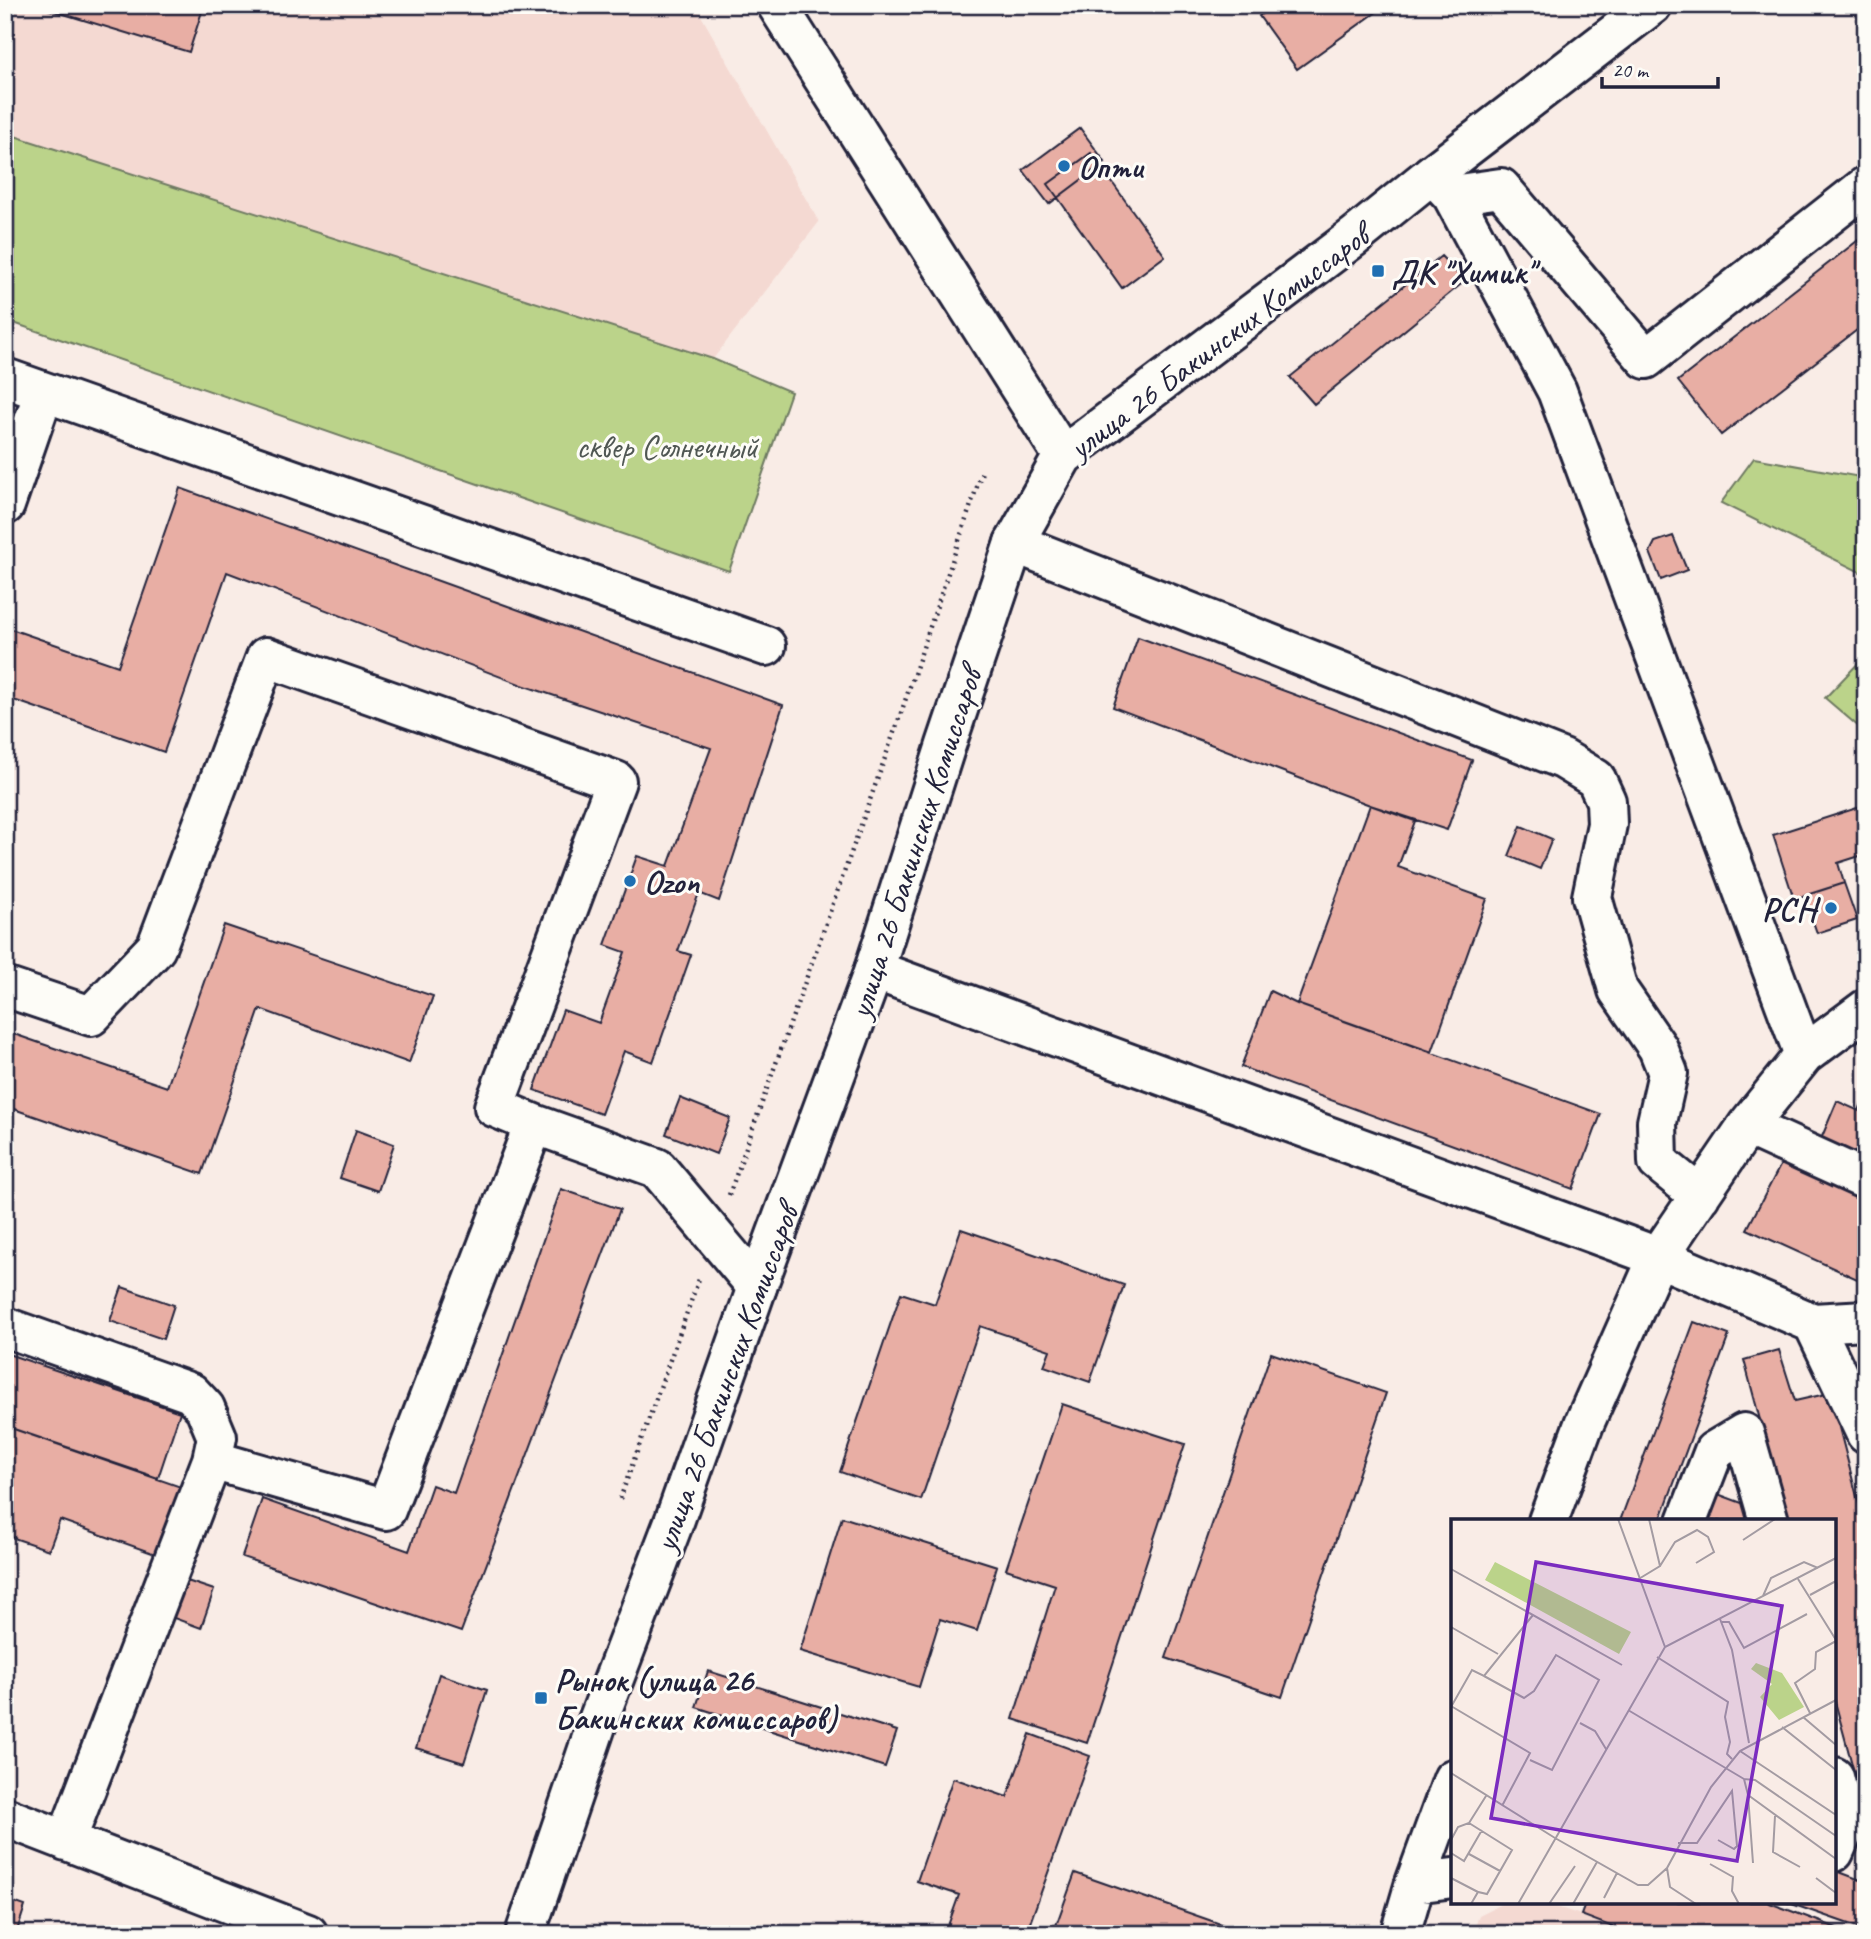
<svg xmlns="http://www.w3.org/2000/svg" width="1871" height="1939" font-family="Caveat,sans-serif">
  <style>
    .built { fill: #f4d9d2 }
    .green { fill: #bbd38a; stroke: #6e7a62; stroke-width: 2 }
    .building { fill: #e8aea4; stroke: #22223b; stroke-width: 2 }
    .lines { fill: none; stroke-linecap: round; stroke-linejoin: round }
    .minor-casing { stroke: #22223b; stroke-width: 44 }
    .major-casing { stroke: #22223b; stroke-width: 44 }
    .path { stroke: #22223b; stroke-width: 4.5; stroke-dasharray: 2 5; stroke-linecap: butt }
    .minor { stroke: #fdfcf7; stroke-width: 38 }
    .major { stroke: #fdfcf7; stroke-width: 38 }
    .poi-dot { fill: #1f6fb2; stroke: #fdfcf7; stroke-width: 2.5 }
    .labels { text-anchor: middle; stroke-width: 6; stroke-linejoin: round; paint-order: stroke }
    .poi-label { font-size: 33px; font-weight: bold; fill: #22223b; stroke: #fdfcf7; text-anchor: start }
    .street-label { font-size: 33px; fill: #22223b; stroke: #fdfcf7 }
    .park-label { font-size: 33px; fill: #505753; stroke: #fdfcf7 }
    .inset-road { fill: none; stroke: #a39ba2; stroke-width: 2 }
    .view { fill: #7b2cbf; fill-opacity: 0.15; stroke: #7b2cbf; stroke-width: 3.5 }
    .inset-edge { fill: none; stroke: #22223b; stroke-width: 3.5 }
  </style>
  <rect width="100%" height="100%" fill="#f9ece6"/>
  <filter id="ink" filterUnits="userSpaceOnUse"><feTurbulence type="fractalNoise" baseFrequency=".0143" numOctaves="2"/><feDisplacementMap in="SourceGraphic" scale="14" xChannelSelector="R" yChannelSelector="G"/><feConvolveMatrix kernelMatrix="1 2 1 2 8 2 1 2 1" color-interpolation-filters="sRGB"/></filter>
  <g filter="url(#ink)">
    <!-- built -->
    <path class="built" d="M5,5H695L819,222L713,359L5,133Z
      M1505,1902H1542L1581,1915L1586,1902H1767L1853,1934H1473L1479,1915Z"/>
    <!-- green -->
    <path class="green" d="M5,133L713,359L791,392L729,571L5,320Z
      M1754,458L1866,478V575L1721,503Z
      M1866,655V733L1825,698Z"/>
    <!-- building -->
    <path class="building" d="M34,5H204L189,52Z
      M1274,5H1379L1382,8L1297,69L1259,16Z
      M1080,128L1105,162L1049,204L1023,170Z
      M1091,153L1165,256L1122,288L1048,184Z
      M1866,234V323L1721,435L1678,381Z
      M1441,256L1465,281L1314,404L1290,377Z
      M180,488L783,705L719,901L699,893L678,951L691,955L653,1062L624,1051L601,1114L534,1090L563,1010L599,1023L625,952L605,945L637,856L668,866L711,748L522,685L227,572L164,752L5,697V627L118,666Z
      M1673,536L1687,570L1661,580L1650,552L1655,542Z
      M1138,637L1472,760L1447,830L1370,805L1113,707Z
      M1370,805L1415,821L1398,867L1487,899L1432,1052L1297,1004Z
      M1866,805V854L1838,863L1844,883L1794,899L1773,835Z
      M1521,826L1552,839L1540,869L1509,856Z
      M1844,883L1857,920L1817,933L1804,896Z
      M224,925L433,996L409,1063L260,1009L202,1174L5,1106V1031L167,1087Z
      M1270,991L1297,1004L1601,1114L1573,1189L1241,1067Z
      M1866,1092V1157L1821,1139L1837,1101L1859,1111Z
      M680,1098L730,1118L716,1154L666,1134Z
      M356,1130L394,1144L378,1191L340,1178Z
      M1782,1162L1866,1199V1283L1747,1229Z
      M561,1189L620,1209L461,1632L242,1557L262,1499L409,1551L432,1485L454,1493Z
      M961,1229L1124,1285L1090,1382L1044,1366L1050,1350L980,1326L921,1500L840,1472L901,1293L935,1304Z
      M122,1287L174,1305L163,1339L110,1321Z
      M1694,1322L1729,1335L1660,1521H1620Z
      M1779,1350L1795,1401L1830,1393L1866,1531V1816L1834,1698V1521H1787L1744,1360Z
      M5,1353L180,1412L158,1478L5,1426Z
      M1271,1353L1386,1393L1282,1697L1166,1658Z
      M1062,1404L1185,1444L1087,1743L1013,1719L1055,1585L1006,1569Z
      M5,1426L181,1487L155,1554L60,1520L49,1550L5,1535Z
      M1715,1493L1750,1506L1745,1521H1705Z
      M842,1517L997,1566L977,1631L940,1619L919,1687L800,1651Z
      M184,1580L214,1590L201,1628L171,1617Z
      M708,1671L897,1731L885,1767L696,1707Z
      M439,1674L487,1690L464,1763L416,1748Z
      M1030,1734L1090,1756L1026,1934H945L959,1895L917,1881L953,1778L1007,1797Z
      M1834,1870L1863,1881L1866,1875V1930L1786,1902H1834Z
      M1075,1873L1249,1934H1053Z
      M5,1899L25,1906L16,1934H5Z
      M1586,1902H1767L1853,1934H1631L1581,1915Z"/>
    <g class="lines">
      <!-- minor casing -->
      <g class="minor-casing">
        <path id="minor" d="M777,5L1063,456
          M1432,174L1452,195L1557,391L1804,1055
          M1452,195L1501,188L1646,359L1866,186
          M5,378L766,646
          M5,505L44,392
          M1014,543L1563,759L1596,779L1606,801L1607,824L1592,897L1618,990L1658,1048L1668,1073L1657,1122L1658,1162L1700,1196
          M874,970L1658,1257L1813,1323
          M5,987L91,1016L156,948L266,657L616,781L494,1107L534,1124L386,1510L212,1460
          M534,1124L657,1168L757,1287
          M1747,1126L1866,1180
          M1866,1320L1813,1323L1866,1434
          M5,1327L191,1393L205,1408L217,1437L212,1460L66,1841
          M1548,1521L1584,1424L1658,1257L1747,1126L1804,1055L1866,1009
          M1687,1521L1714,1451L1744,1433L1769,1521
          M1834,1777L1846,1825L1834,1852
          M5,1817L308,1934
          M1415,1883L1453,1878
          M1400,1934L1415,1883L1453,1779"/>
      </g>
      <!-- major casing -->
      <g class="major-casing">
        <path id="major" d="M525,1934L597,1723L675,1519L757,1287L874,970L946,745L1014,543L1063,456L1354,237L1432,174L1652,5"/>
      </g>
      <!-- path -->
      <path class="path" d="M729,1195L901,713L983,469
        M620,1499L699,1279"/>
      <!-- minor -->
      <use href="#minor" class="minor"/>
      <!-- major -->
      <use href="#major" class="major"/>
    </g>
  </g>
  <!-- markers -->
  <g class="poi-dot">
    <circle cx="1064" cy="166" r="7"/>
    <rect x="1371" y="264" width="14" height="14" rx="3.5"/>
    <circle cx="630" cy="881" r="7"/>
    <circle cx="1831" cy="908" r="7"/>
    <rect x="534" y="1691" width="14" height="14" rx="3.5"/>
  </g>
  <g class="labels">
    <!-- poi labels -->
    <g class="poi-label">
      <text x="1078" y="178">Опти</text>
      <text x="1392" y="283">ДК "Химик"</text>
      <text x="644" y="893">Ozon</text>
      <text x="1817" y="920" text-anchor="end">РСН</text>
      <text x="555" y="1691">Рынок (улица 26<tspan x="555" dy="38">Бакинских комиссаров)</tspan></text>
    </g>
    <!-- street labels -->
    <g class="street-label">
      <text transform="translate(1218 341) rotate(-37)" y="12">улица 26 Бакинских Комиссаров</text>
      <text transform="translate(914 843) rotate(-72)" y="12">улица 26 Бакинских Комиссаров</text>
      <text transform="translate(725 1378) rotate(-70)" y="12">улица 26 Бакинских Комиссаров</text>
    </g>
    <!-- park labels -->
    <g class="park-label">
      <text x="667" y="458">сквер Солнечный</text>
    </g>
  </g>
  <!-- overview -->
  <g transform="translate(1451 1519)">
    <rect width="385" height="385" fill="#f9ece6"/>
    <path d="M44,43L180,113L168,135L34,61ZM305,144L331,154L353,188L328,201L309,178L321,165L300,150Z" fill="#bbd38a"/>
    <path class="inset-road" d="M167,0L214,128M292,21L324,0M209,47L224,23L246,11L257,18L263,33L245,44M0,50L171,146M347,60L385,121M186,61L209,47L198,0M359,76L385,62M312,77L320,59L353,43L367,49M269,100L281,131L298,224M271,103H278L293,129L356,95M0,108L47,135M206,138L277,183L274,198L279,223L276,235L281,240M33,157L73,179L83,172L105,136L148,161L101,251L79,241M0,187L79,234L51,287M0,188L21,151L33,157L82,96M177,191L293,260M359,194L344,164L364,150L365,133L385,122M352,198L385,226M129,204L144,212L155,230M331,208L385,251M289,232L385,296M0,254L104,319L187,366H197L216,349L260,268L289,232L385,181M297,276L302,344M324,297L322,333L349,348M18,304L61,331L36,375L27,373L20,385M385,317L304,261L293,260L297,276L385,340M0,321L7,308L18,304L35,277M227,324H246L281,272L286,327L283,330L267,321M0,334L13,342L31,311M18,335L49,352M259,345L282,358L281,372L288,385M216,349L219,368L245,385M0,359L27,373M365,359L385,374M153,379L166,354M67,385L214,128L385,39M98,385L124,347M122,385L146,343"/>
    <path class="view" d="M85,43L331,87L286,342L40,299Z"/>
    <rect width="385" height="385" class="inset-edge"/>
  </g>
  <!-- margin -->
  <rect width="1871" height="1939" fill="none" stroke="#fdfcf7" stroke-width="28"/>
  <rect x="14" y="14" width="1843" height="1911" fill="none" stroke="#22223b" stroke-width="2.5" filter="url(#ink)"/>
  <!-- scale -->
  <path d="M1602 77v10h116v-10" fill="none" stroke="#22223b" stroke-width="3.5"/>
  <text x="1612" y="77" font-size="21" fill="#22223b" stroke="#fdfcf7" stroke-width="5" paint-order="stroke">20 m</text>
</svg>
